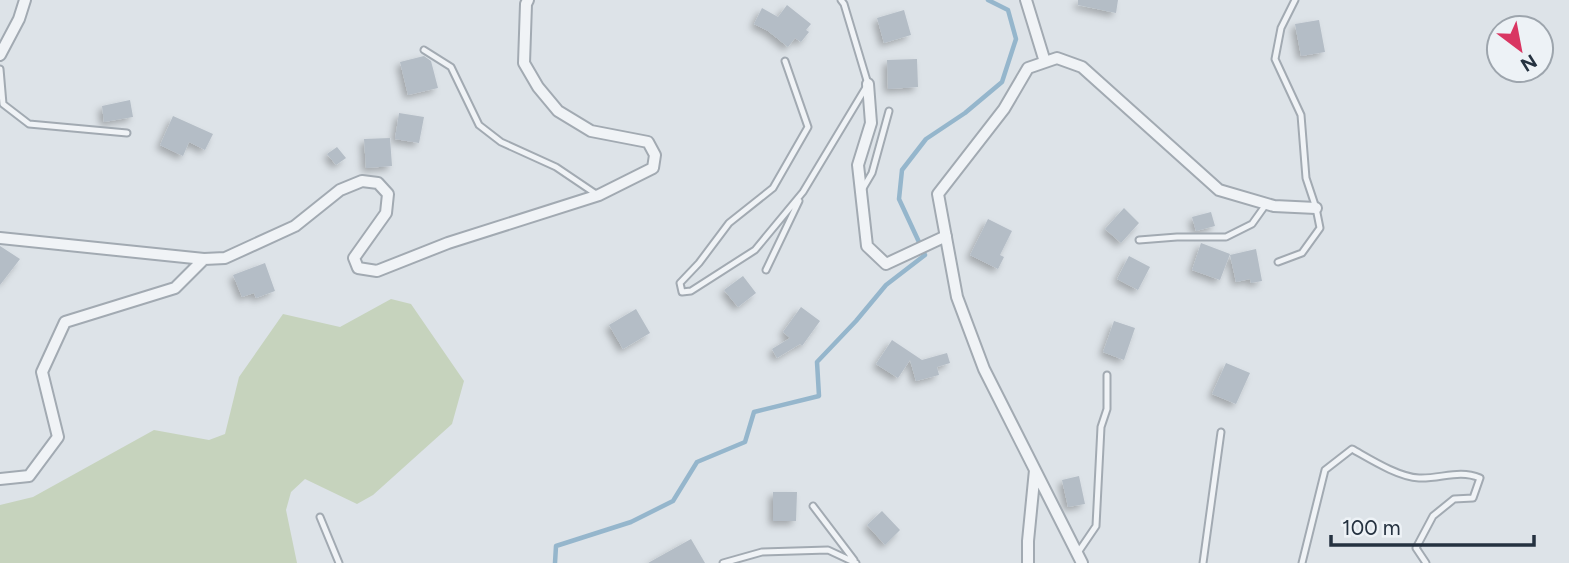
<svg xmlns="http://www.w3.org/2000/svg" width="1569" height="563" font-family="Figtree,sans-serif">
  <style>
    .green { fill: #c6d3bd }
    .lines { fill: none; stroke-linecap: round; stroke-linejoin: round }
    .stream { stroke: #95b6cc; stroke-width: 4.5 }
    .building { fill: #b4bdc6; filter: url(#shadow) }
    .lane-casing { stroke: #a2aab2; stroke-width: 9 }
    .street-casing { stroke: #a2aab2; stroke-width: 14 }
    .lane { stroke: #f0f3f6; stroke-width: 5 }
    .street { stroke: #f0f3f6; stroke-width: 10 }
  </style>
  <defs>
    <filter id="shadow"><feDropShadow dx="-4" dy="4" stdDeviation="3.5" flood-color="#0004"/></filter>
  </defs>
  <rect width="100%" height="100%" fill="#dde3e8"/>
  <!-- green -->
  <path class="green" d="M391,299L411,304L464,381L452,424L373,495L357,504L305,479L291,492L286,510L297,563H0V505L33,497L154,430L209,440L225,434L239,377L283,314L340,327Z"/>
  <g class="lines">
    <!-- stream -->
    <path class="stream" d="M555,563L556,546L631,522L673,501L697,462L745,442L754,412L819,396L817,362L856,321L886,285L925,255L899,199L902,170L926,139L965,113L1002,82L1016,39L1008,10L988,0"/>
  </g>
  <!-- building -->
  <path class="building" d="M1078,0H1118L1116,13L1078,5Z
    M787,5L811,24L806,30L809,32L801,42L795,38L788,47L768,31L754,24L762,8L778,17Z
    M904,10L911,35L884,43L877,18Z
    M1319,20L1325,52L1301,56L1295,24Z
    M424,56L431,61L438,88L408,95L400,62Z
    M917,59L918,87L888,89L887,60Z
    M130,100L133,117L104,122L102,106Z
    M399,113L424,117L419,143L395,139Z
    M173,116L213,134L205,150L189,142L183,156L160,145Z
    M390,138L392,166L366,168L364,139Z
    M337,147L346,158L336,165L327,154Z
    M1124,208L1139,223L1121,243L1105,229Z
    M1211,212L1215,226L1196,231L1192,217Z
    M988,219L1012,231L1000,255L1004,257L998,269L970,255Z
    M1201,243L1230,254L1220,280L1192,270Z
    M0,246L20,259L0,285Z
    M1256,249L1262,281L1251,283L1250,279L1236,282L1230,255Z
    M1129,256L1150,267L1138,290L1117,279Z
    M265,263L275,291L256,298L254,293L242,297L233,275Z
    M743,276L756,293L738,307L724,290Z
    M801,307L820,321L802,346L800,344L777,358L772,349L790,338L783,332Z
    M636,309L650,333L623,349L609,325Z
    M1114,321L1135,328L1124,360L1103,352Z
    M892,340L922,360L947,353L950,363L937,367L939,375L916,381L910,360L898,378L876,364Z
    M1226,363L1250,373L1236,404L1212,394Z
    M1079,476L1085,504L1068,507L1062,480Z
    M773,492H797L796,521H773Z
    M882,511L900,530L885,545L867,525Z
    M691,539L705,563H648Z"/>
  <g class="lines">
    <!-- lane casing -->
    <g class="lane-casing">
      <path id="lane" d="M424,50L451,67L479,125L501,142L556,167L596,194
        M785,61L808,127L773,188L729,223L699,263L680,283L682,292L691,291L755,250L803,192L868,84L844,4L841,0
        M0,69L3,104L29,124L127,133
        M862,190L872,173L889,111
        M1139,240L1177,237H1226L1252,224L1267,203
        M1278,262L1302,253L1320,228L1316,208L1306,178L1301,115L1275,59L1281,28L1295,0
        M766,270L799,201
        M813,506L854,560
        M320,517L339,563
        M1077,554L1096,526L1101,427L1107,409V375
        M723,563L762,552L828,550L856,563
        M1203,563L1221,432
        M1302,563L1325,470L1352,449C1370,459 1398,477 1419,478C1441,479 1459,469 1480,478L1473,498L1454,499L1433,516L1416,548L1426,563"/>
    </g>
    <!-- street casing -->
    <g class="street-casing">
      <path id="street" d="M1026,0L1045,62
        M0,55L19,19L25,0
        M868,84L871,123L858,165L867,246L886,264L946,236
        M0,238L204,259L225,258L295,226L340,190L362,181L378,183L388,194L386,213L354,258L358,268L377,271L448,243L599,195L653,168L655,155L648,142L591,131L558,111L538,87L524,63L526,4L528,0
        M0,479L29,476L58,437L42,372L65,322L175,288L204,259
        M1028,563V541L1035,470
        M1082,563L984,369L957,297L938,194L1004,109L1028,68L1057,58L1082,67L1219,190L1274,206L1316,208"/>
    </g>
    <!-- lane -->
    <use href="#lane" class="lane"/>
    <!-- street -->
    <use href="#street" class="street"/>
  </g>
  <!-- north arrow -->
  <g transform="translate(1520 49) rotate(148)"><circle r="33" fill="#edf2f6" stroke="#9da5ad" stroke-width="2"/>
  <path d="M0-5L12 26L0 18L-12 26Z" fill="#d93662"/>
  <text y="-10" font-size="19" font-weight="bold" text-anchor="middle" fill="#253240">N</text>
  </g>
  <!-- scale -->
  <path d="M1331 535v10h203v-10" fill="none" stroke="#253240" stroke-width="3.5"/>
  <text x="1342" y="535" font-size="21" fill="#253240" stroke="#edf2f6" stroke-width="5" paint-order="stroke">100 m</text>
</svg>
